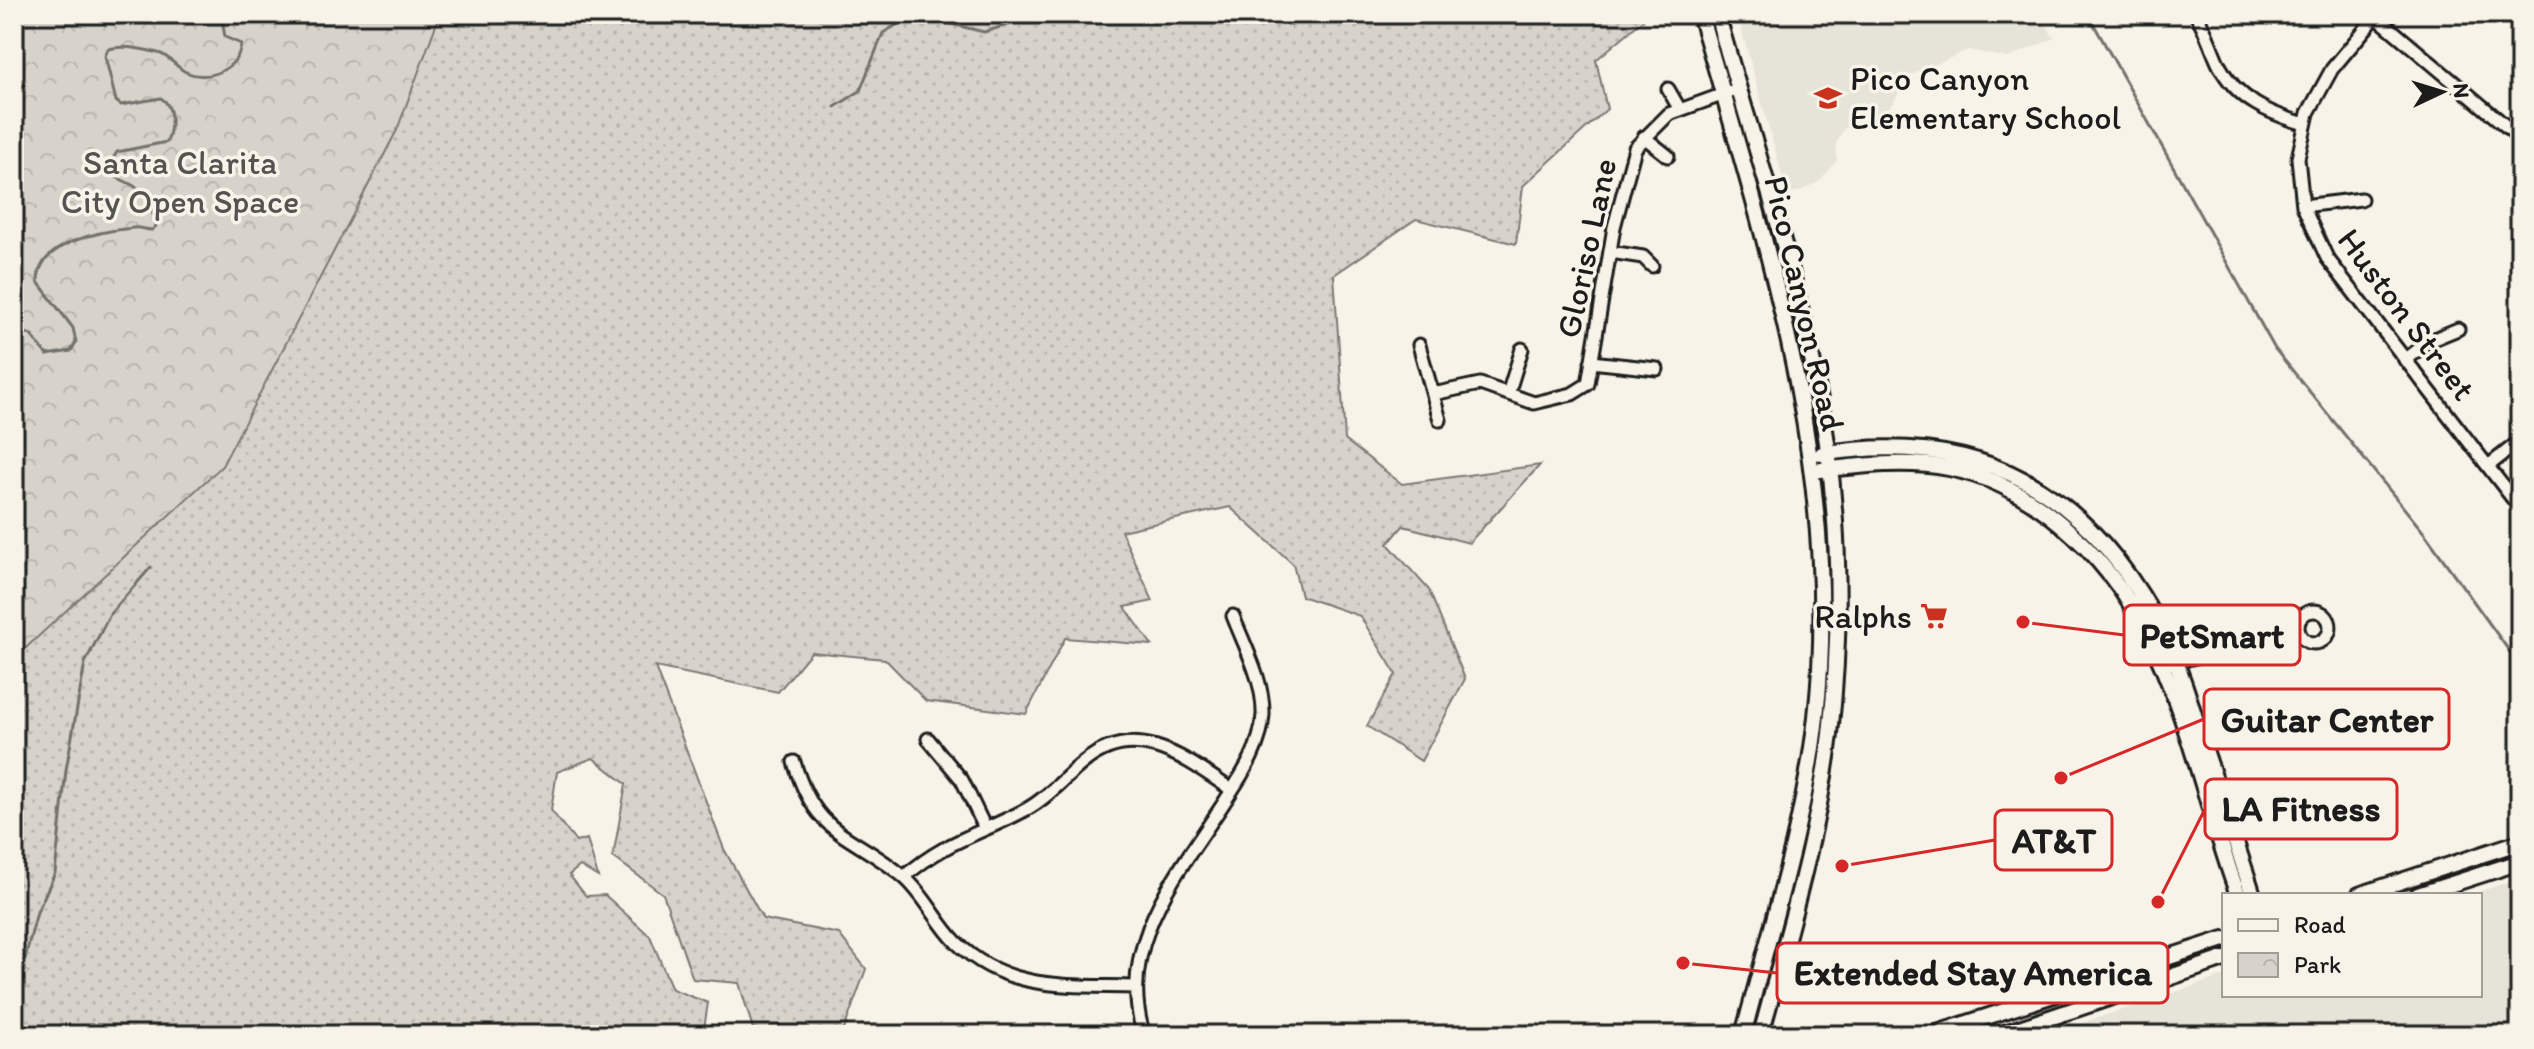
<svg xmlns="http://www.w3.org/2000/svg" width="2534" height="1049" font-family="Itim,sans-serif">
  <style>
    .built { fill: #e6e3d9 }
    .grass { fill: url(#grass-dots); stroke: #7a7874; stroke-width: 2 }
    .park { fill: url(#park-crowns); stroke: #7a7874; stroke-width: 2 }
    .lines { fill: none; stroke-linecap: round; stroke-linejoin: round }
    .stream { stroke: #72716c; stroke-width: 3 }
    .minor-casing { stroke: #1c1c1c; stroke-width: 17 }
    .major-casing { stroke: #1c1c1c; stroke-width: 20 }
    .minor { stroke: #f7f3e8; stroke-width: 11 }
    .major { stroke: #f7f3e8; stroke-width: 14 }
    .labels { text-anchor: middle; stroke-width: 7; stroke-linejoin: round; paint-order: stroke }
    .poi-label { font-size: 34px; fill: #1c1c1c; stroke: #f7f3e8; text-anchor: start }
    .park-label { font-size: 34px; fill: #545351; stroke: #f7f3e8 }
    .street-label { font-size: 34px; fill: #1c1c1c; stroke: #f7f3e8 }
    .leader { fill: none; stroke: #d62828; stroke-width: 3 }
    .callout-dot { fill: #d62828; stroke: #f7f3e8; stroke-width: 3 }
    .callout { fill: #f7f3e8; stroke: #d62828; stroke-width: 3 }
    .callout-label { font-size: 36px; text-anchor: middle; font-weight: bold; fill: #1c1c1c }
  </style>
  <defs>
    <pattern id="grass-dots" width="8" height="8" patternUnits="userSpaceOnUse" patternTransform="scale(2)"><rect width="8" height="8" fill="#d7d3cb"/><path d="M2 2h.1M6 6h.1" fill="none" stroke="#b8b5ae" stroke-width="1.8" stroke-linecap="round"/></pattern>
    <pattern id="park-crowns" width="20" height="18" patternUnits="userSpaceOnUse" patternTransform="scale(2)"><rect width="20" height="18" fill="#d7d3cb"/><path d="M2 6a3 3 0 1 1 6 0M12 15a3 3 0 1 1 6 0" fill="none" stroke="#b8b5ae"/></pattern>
  </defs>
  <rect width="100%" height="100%" fill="#f7f3e8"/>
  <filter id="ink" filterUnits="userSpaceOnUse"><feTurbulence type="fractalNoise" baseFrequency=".0125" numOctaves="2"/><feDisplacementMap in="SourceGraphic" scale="16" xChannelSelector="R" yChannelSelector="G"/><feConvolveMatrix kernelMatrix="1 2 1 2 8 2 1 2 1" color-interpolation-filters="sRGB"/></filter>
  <g filter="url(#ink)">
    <!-- built -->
    <path class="built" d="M1737,14H2040L2054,38L2008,58L1968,50L1909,76L1879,126L1864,121L1844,129L1836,143L1837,160L1820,181L1798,192L1787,193Z
      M2520,878V1035H2046L2224,976V995H2480V895H2469Z"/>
    <!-- grass -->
    <path class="grass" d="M14,14H1650L1596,60L1607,109L1523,186L1516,244L1416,219L1334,275L1345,440L1402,484L1540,465L1469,543L1403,526L1388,544L1429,590L1465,679L1421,761L1367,726L1396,674L1360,616L1301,596L1293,564L1230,507L1121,531L1153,601L1125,607L1152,645L1065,638L1026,714L926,701L885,659L811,652L778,692L655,667L724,849L763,919L839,934L866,969L842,1035H755L739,983L693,979L663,894L613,857L626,784L593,758L557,772L551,810L576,842L587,839L598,877L580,866L569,875L586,896L605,895L650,936L672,989L708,1003L703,1035H14Z"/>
    <!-- park -->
    <path class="park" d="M14,14H440L397,130L222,466L14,659Z"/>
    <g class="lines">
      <!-- stream -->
      <path class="stream" d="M2088,14L2275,349L2425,534L2520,666
        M835,107L860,91L883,33L903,21L947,23L984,32L1044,14
        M14,329L31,335L47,355L71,351L76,342L73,328L38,282C37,242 102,231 133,228C139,227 145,230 152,230L156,226C148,193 148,192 118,178L111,162L117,152L167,142C172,128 175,107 161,98L121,105L116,101L105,56L108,49C123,45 143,49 158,53C168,55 174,65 184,71C206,83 239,70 241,44L225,37L221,14
        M14,371L22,377L25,393L14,407
        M21,1035V974L37,912L55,873L66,770L85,663L110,614L151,567"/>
      <!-- minor casing -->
      <g class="minor-casing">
        <path id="minor" d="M2196,14C2206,30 2211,48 2219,65C2237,100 2270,114 2305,124
          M2373,14L2520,138
          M2378,14L2332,69L2308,113L2298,158L2303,206L2327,258L2520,508
          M1668,89L1679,108
          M1644,137L1668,156
          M2303,206L2361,199
          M1610,252L1643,257L1652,266
          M1419,345L1440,420
          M2405,360L2429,341L2458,329
          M1591,362L1657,369
          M1433,394L1480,384L1534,403L1572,394L1588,384L1614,227L1635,148L1669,114L1738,89
          M1508,394L1522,349
          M2488,466L2520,441
          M2298 627a16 16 0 1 1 32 0a16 16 0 1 1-32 0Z
          M2171,663L2298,632
          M928,739L962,780L985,828
          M794,762C817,839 852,833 904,877C925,895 937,923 957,943C1007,992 1071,985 1135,987
          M904,877C946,840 981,834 1027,809C1049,797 1065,777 1084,762C1137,719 1186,759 1232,790
          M1144,1035C1114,944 1181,870 1227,798C1244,772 1261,747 1263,715C1264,681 1245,647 1233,616"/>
      </g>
      <!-- major casing -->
      <g class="major-casing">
        <path id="major" d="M1700,14C1766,243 1843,476 1816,717C1804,825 1770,931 1743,1035
          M1717,14C1757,155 1806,297 1827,443C1840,538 1841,638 1830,734C1818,836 1787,936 1761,1035
          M1822,454C1982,428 2091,492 2164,635C2181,669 2192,708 2203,744C2220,795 2237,845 2253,895
          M1821,470C1864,465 1907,460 1949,468C2042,486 2119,568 2156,652C2191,729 2209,815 2238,895
          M2359,895L2520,842
          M2418,895L2520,862
          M1931,1035L2224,939
          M1999,1035L2224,959"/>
      </g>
      <!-- minor -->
      <use href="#minor" class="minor"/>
      <!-- major -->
      <use href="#major" class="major"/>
    </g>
  </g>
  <!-- icons -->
  <defs>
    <g id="school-bare" transform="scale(2.16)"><path d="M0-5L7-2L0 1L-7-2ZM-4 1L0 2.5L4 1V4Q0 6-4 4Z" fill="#c8321e" stroke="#f7f3e8" stroke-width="2.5" paint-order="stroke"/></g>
    <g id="supermarket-bare" transform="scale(2.16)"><path d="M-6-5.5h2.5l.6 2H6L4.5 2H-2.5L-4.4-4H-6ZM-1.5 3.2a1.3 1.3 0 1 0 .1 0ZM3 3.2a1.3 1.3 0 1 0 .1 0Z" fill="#c8321e" stroke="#f7f3e8" stroke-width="2.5" paint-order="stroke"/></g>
  </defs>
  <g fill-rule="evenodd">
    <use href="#school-bare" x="1828" y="98"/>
    <use href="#supermarket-bare" x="1934" y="616"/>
  </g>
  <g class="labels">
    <!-- poi labels -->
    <g class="poi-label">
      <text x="1850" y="90">Pico Canyon<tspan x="1850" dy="39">Elementary School</tspan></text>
      <text x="1912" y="628" text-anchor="end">Ralphs</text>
    </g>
    <!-- park labels -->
    <g class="park-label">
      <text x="180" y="174">Santa Clarita<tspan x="180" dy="39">City Open Space</tspan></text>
    </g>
    <!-- street labels -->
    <g class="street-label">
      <text transform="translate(1586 248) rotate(-78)" y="12">Gloriso Lane</text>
      <text transform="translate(1805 303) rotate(77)" y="12">Pico Canyon Road</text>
      <text transform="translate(2407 314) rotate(53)" y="12">Huston Street</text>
    </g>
  </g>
  <!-- callouts -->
  <path class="leader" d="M2023 622L2124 635M2061 778L2204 719M2158 902L2205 809M1842 866L1995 840M1683 963L1777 973"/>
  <g class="callout-dot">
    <circle cx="2023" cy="622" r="8"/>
    <circle cx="2061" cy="778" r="8"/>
    <circle cx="2158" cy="902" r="8"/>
    <circle cx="1842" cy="866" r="8"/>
    <circle cx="1683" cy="963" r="8"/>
  </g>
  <g class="callout">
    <rect x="2124" y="605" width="176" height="60" rx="8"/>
    <rect x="2204" y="689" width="245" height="60" rx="8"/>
    <rect x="2205" y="779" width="192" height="60" rx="8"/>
    <rect x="1995" y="810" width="117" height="60" rx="8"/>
    <rect x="1777" y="943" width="391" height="60" rx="8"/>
  </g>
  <g class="callout-label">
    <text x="2212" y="648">PetSmart</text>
    <text x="2327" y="732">Guitar Center</text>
    <text x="2301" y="821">LA Fitness</text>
    <text x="2054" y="853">AT&amp;T</text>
    <text x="1973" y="985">Extended Stay America</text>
  </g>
  <!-- margin -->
  <rect width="2534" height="1049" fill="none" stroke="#f7f3e8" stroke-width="48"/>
  <rect x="24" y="24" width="2486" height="1001" fill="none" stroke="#1c1c1c" stroke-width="3" filter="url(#ink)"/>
  <!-- legend -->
  <rect x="2222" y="893" width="260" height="104" fill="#f7f3e8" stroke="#9f9d96" stroke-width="2"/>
  <rect x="2238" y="919" width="40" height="12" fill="#f7f3e8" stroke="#9f9d96" stroke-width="2"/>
  <text x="2294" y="933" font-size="24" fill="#1c1c1c">Road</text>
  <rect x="2238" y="953" width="40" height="24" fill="url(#park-crowns)" stroke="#9f9d96" stroke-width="2"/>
  <text x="2294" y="973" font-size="24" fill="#1c1c1c">Park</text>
  <!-- north arrow -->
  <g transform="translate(2442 92) rotate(86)" stroke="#f7f3e8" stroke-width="6" paint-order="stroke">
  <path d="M0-6L14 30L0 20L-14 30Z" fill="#1c1c1c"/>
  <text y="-12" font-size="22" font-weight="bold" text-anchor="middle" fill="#1c1c1c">N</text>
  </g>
</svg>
